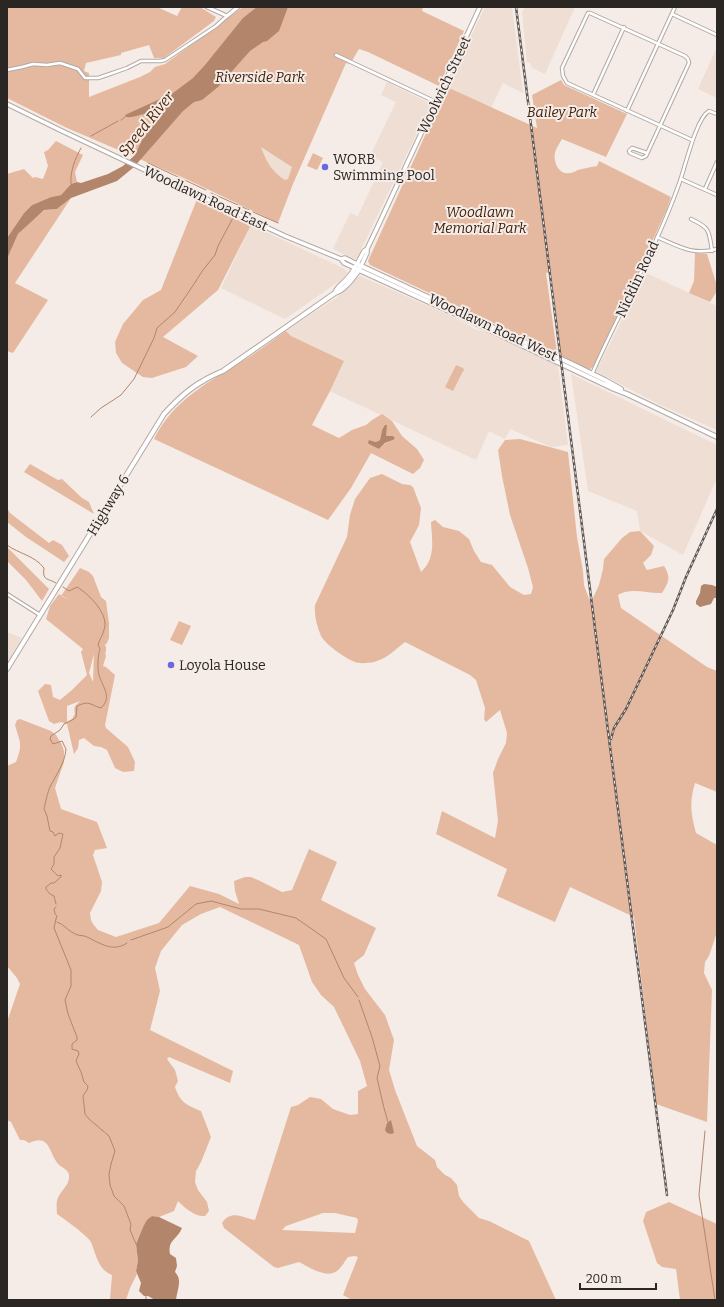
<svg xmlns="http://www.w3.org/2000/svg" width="724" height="1307" font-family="Bitter,serif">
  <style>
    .built { fill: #eeded4 }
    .green { fill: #e5b99f; fill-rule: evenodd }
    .water { fill: #b3866b }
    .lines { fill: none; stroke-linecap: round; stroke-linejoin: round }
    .stream { stroke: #b3866b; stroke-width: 1 }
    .minor-casing { stroke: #b2a9a5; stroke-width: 4.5 }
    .tertiary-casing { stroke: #b2a9a5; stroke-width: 5 }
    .secondary-casing { stroke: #b2a9a5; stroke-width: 5.5 }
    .primary-casing { stroke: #b2a9a5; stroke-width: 6 }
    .minor { stroke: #fff; stroke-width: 2.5 }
    .tertiary { stroke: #fff; stroke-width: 3 }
    .secondary { stroke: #fff; stroke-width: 3.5 }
    .primary { stroke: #fff; stroke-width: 4 }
    .rail-casing { stroke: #5e5956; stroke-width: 2.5 }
    .rail { stroke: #f5ece7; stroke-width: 1; stroke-dasharray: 3; stroke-linecap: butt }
    .poi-dot { fill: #6a68e1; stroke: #f5ece7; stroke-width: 1.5 }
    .labels { text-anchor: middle; stroke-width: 4; stroke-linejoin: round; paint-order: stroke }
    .park-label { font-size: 14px; font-style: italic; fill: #40210b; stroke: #f5ece7 }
    .street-label { font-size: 14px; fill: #2a2624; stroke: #f5ece7 }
    .poi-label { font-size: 14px; fill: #2a2624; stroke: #f5ece7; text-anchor: start }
    .water-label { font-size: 15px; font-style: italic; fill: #491e00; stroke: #f5ece7 }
  </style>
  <rect width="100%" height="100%" fill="#f5ece7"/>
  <!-- built -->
  <path class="built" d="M485,7H512L523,93L503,83L491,108L447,87Z
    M525,7H575L545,74L532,68L530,63L527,62L522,12Z
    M717,47V98L698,89Z
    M387,82L431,104L357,258L354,259L333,249L350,213L358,216L383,162L370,156L396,102L381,95Z
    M260,146L293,167L288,179L285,180L274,172L263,154Z
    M251,225L345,269L347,273L345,277L285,319L221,288Z
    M644,272L717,306V430L658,404L596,371L618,328Z
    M360,276L440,311L467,324L474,329L487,332L558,366L568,445L551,447L510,429L505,439L489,431L476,460L330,391L344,361L291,336L286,331L336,298L348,288L357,277Z
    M571,374L717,445V478L683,555L640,531L637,511L588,491Z
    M7,632L22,638L7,664Z"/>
  <!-- green -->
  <path class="green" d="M7,7H157L177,16L182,7H200L216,17L214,21L164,58H154L149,45L121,53V55L86,63L84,71L89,73V97L140,77L150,72L155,67L165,64L243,7H423L422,11L464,31L439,86L368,52L359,49L350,64L346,63L293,184L278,223L184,178L67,128L7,98ZM261,147L292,167L288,179L285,180C272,172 266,161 261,147Z
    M561,80L564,85L627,114L606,157L562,139C560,143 556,148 555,153C553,162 559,175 569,173C573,173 575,171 578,170C585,168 591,167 597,166L599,161L671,197L667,209L614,325L593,367L590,369H587L561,356L551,272L546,273L557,353L370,265L368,261L447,87L537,128L532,95Z
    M56,141L83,155L75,172L77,182L71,184L61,195L51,197L32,205L24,213L7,238V174L24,169L33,178L35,177L43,179L48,166L44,152L48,150Z
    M313,153L323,158L317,170L307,166Z
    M71,198L15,283L48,300L13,353L7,351V259L18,234L28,224L44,210L57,209Z
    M197,199L251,225L218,290L163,337L198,356L186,367L152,378L143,377L122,363L116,353L115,342L123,324L143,300L161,290Z
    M695,253L707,254L717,286V291L710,302L689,293L694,281Z
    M286,331L291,336L344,361L330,391L312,425L339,438L352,430L366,425L372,420L382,414L392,421L402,436L417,449L424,460L420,468L413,474L371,453L351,488L328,520L154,439C174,399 209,382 246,359C259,351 273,340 286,331ZM382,430L386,436L390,437L393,440L386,443L379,449L369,440L376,442L380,440Z
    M456,365L463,368L464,370L462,373L453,391L445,387Z
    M520,439L568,452L577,537L583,571L584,585L589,599L593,598L599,585L603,569L604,559L622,538L630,532L640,531L654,546L651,555L643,563L647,570L664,566C671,577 669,582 662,593C647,594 632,587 618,595L621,608L707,667L717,671V792L695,783C689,804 691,813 696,833L717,845V932L709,956L705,962L704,973L712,990L707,1122L656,1104L634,917L570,887L555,922L497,896L507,869L436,834L442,811L495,838L498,821L493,773L498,759L506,743L507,733L500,710L486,722L484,719L485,708L476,680L470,675L405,642C395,650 386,659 374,662C369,663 359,664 355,662C346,659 325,644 321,636C317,626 314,616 315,605L347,537L350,515L355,499L370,478L382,474L402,484L410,485L413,487L421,508L419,525L410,542L421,572C436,558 432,541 431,522L435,520L443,527L459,531L469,539L474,551L481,562L492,565L510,587L524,595L531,594L533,587L528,568L510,515L502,476L498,450L505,440Z
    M30,464L58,480L62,479L82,498L89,502L94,514L24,472Z
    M7,508L10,513L49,543L53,540L62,545L69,556L64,562L26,537L7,522Z
    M7,547L49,589L42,601L26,580L7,561Z
    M80,568L89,572L93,576L101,597L106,601L109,623V638L107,643L105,645L106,647V652L105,653L106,656L103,666L106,667L115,675L105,725L106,728L128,747L135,762L134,771L123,772L115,768L107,750L101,747L94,746L84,738L79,740L78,748L74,754L67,724L61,722L54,724L49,721L38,691L45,684L51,685L53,697L60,700L72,690L87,675L81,652L83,649L46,619L50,606L59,594L69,600L61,596ZM94,654L93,682L89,673ZM80,701C75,706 73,707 75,714L72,719L67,722V706Z
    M179,621L191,626L182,645L170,640Z
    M20,719L51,731L56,735L62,745L64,751V762L55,788L61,809L97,822L107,848L95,850L93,855L102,882L101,891L90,913L91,920L93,924L98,930L116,937L159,923L190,886L219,894L239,904L235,891L234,881L245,877H251L258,880L282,892L292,890L309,849L337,862L321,900L376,928L364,955L354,963L358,975L365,989L385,1015L394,1040L389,1070L395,1090L417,1146L435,1160L437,1167L445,1175L451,1178L457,1185L459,1196L463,1202L479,1218L489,1221L529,1241L556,1300H352L343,1295L358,1257L355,1256L348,1257C345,1261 342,1267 338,1270C328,1280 309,1267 299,1262L278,1268L274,1267L224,1228L222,1223C231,1209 243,1218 255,1220L291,1107L298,1105L310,1097L321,1099L333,1109L350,1115L358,1114V1091L367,1086L360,1061L334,1007L321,995L312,982L299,945L220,907L201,914L182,925L161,951L155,968L160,991L150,1030L233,1071L230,1083L169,1057L167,1059L175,1070L178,1081L175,1087C180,1102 186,1105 201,1111L211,1137L201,1162L196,1171L195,1182L198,1190L207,1202L209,1211L205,1216C195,1217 185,1208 178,1201L174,1211L159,1217L152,1216L143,1227L136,1244L138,1261L136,1271L137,1274L130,1288L126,1300H110L112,1275C98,1270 96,1254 91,1242C87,1235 64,1219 57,1214C57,1210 56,1205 57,1201C58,1192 70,1186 69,1176C69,1170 63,1168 59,1165C48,1153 51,1133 29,1143L24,1140H20L11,1122L7,1120V1022L20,984L17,978L7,966V766L16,762C23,744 20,743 15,725L17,720ZM323,1213H335L357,1218L358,1221L355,1233L282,1230L286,1226Z
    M669,1202L717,1224V1300H680L676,1269L662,1267L657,1263L643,1221L646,1212Z"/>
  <!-- water -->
  <path class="water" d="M257,7H288L279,31L267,41L263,42L250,51L218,87L202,100L194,102L183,111L134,167L117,181L71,198L57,209L44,210L18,234L7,259V238L24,213L32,205L51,197L61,195L71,184L77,182L81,183L108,174L123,166L135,155L142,140L159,118L156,114L152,118L147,117L152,114V113C142,113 135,118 126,117L125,115L173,93L193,78L205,65L243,18Z
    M385,425H387L386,436H393L395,438L393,440L385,443L379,449L369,444L368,443L369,440L376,442L380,440L382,430Z
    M704,584L712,585L717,587V598H714L711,604L700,607L696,604V601L700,593L701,586Z
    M391,1120L394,1133L391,1134L387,1133L385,1130L387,1123Z
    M152,1216L159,1217L182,1228C178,1239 167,1240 170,1254L176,1258L177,1266L175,1272C183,1280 177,1290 176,1300H155L148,1296H144L139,1291L141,1283L136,1271L138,1261L136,1244L143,1227L147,1220Z"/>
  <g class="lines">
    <!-- stream -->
    <path class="stream" d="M121,120L125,117
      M91,136L118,121
      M148,163L206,190
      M71,184C70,171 75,159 81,148
      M211,193L249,210
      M253,212L278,223
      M91,417L101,408L121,395L134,379L154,338L157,328L175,312L194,284L203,270L215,255L218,246L234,216
      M7,545C19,554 34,555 44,568C42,581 48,578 56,583
      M56,904L54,896L50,894L46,889V887L51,883H54L61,877V875L58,876L51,869L54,864V857L60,848L63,834L59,833L55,836L53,832L50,831L47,816L44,809C45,804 48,791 50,787C56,775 65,763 66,749L62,741L53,744L50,739L51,736L60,730L64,724L74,719L76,717L77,706C90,700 90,705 101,708C113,697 102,686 99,675C97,668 98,655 100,649L98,645C99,640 103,635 104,630C110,615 89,594 77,587L69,591L63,587
      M56,907L54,909L55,914L57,916L56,919
      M56,919L54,928L71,970V986L65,1000L68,1014L77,1037V1040L72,1044V1049L78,1051L79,1054L76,1061L81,1072L84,1082L88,1086L87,1090L83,1096L85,1114L89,1119L109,1136L115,1151L111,1164L109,1174L110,1185L114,1196L124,1206L131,1224L130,1230L136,1244
      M57,922C64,924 68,931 75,934C79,936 83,935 87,937C100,943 113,953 127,943
      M131,940L168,927L196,904L211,901L241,909H259L296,918L326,939L344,978L358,997
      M359,1000L372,1037L380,1066L377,1078L384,1108L388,1122
      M705,1131L699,1195L715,1300
      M146,1296V1300"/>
    <!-- minor casing -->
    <g class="minor-casing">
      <path id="minor" d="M672,14L717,35
        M336,55L436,102
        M7,70L22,67L33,64L47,65L60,63L78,69L85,78H98L107,75L127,68L141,61H160L165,60L216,26L227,16
        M593,95L624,27
        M627,111L675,7
        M647,153L632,148L629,151L630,153L642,158L646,156L689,63L688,59L685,56L590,13H588L562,68L563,76L567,83L692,140
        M681,179L717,195
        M705,189L717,162
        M691,219C710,228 709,230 712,251
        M657,237C678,246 693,256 717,249
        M592,374C620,310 656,249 679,184C685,168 696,118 709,111L717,114
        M7,594L40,615"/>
    </g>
    <!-- tertiary casing -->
    <g class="tertiary-casing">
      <path id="tertiary" d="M207,7L227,16L238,7"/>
    </g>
    <!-- secondary casing -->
    <g class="secondary-casing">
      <path id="secondary" d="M7,104L62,131L285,236L341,259L344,263L359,270L367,253V249L378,226L480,7
        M341,259L345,258L357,264L364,251L367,249"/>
    </g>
    <!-- primary casing -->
    <g class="primary-casing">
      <path id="primary" d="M335,293C337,287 341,285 346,280C350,276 354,270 357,264L570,363L605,380L621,389
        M7,669L164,414C175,402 188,389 203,381C209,377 216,374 223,371L335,293C345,290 353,278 359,270L473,322L614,389L627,394L717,437"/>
    </g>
    <!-- minor -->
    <use href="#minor" class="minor"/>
    <!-- tertiary -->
    <use href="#tertiary" class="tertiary"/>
    <!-- secondary -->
    <use href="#secondary" class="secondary"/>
    <!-- primary -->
    <use href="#primary" class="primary"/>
    <!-- rail casing -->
    <g class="rail-casing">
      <path id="rail" d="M516,7L667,1195
        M611,739L614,728L626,709L673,610L686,577L717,509"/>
    </g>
    <!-- rail -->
    <use href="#rail" class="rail"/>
  </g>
  <!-- markers -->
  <g class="poi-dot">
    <circle cx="325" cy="167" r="4"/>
    <circle cx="171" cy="665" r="4"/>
  </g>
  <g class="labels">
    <!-- park labels -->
    <g class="park-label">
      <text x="260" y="82">Riverside Park</text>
      <text x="562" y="117">Bailey Park</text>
      <text x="480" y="217">Woodlawn<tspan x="480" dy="16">Memorial Park</tspan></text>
    </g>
    <!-- street labels -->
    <g class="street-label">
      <text transform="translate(444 85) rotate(-65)" y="5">Woolwich Street</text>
      <text transform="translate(206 198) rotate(25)" y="5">Woodlawn Road East</text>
      <text transform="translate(637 279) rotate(-65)" y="5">Nicklin Road</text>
      <text transform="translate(493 327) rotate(25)" y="5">Woodlawn Road West</text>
      <text transform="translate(108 505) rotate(-59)" y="5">Highway 6</text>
    </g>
    <!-- poi labels -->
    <g class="poi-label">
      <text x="333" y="164">WORB<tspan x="333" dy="16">Swimming Pool</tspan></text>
      <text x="179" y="670">Loyola House</text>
    </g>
    <!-- water labels -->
    <g class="water-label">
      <text transform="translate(146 124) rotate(-51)" y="5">Speed River</text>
    </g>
  </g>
  <!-- border -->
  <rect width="724" height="1307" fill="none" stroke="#2a2624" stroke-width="16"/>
  <!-- scale -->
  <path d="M580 1283v6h76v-6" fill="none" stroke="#2a2624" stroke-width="2"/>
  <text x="586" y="1283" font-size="12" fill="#2a2624" stroke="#f5ece7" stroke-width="3" paint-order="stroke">200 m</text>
</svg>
